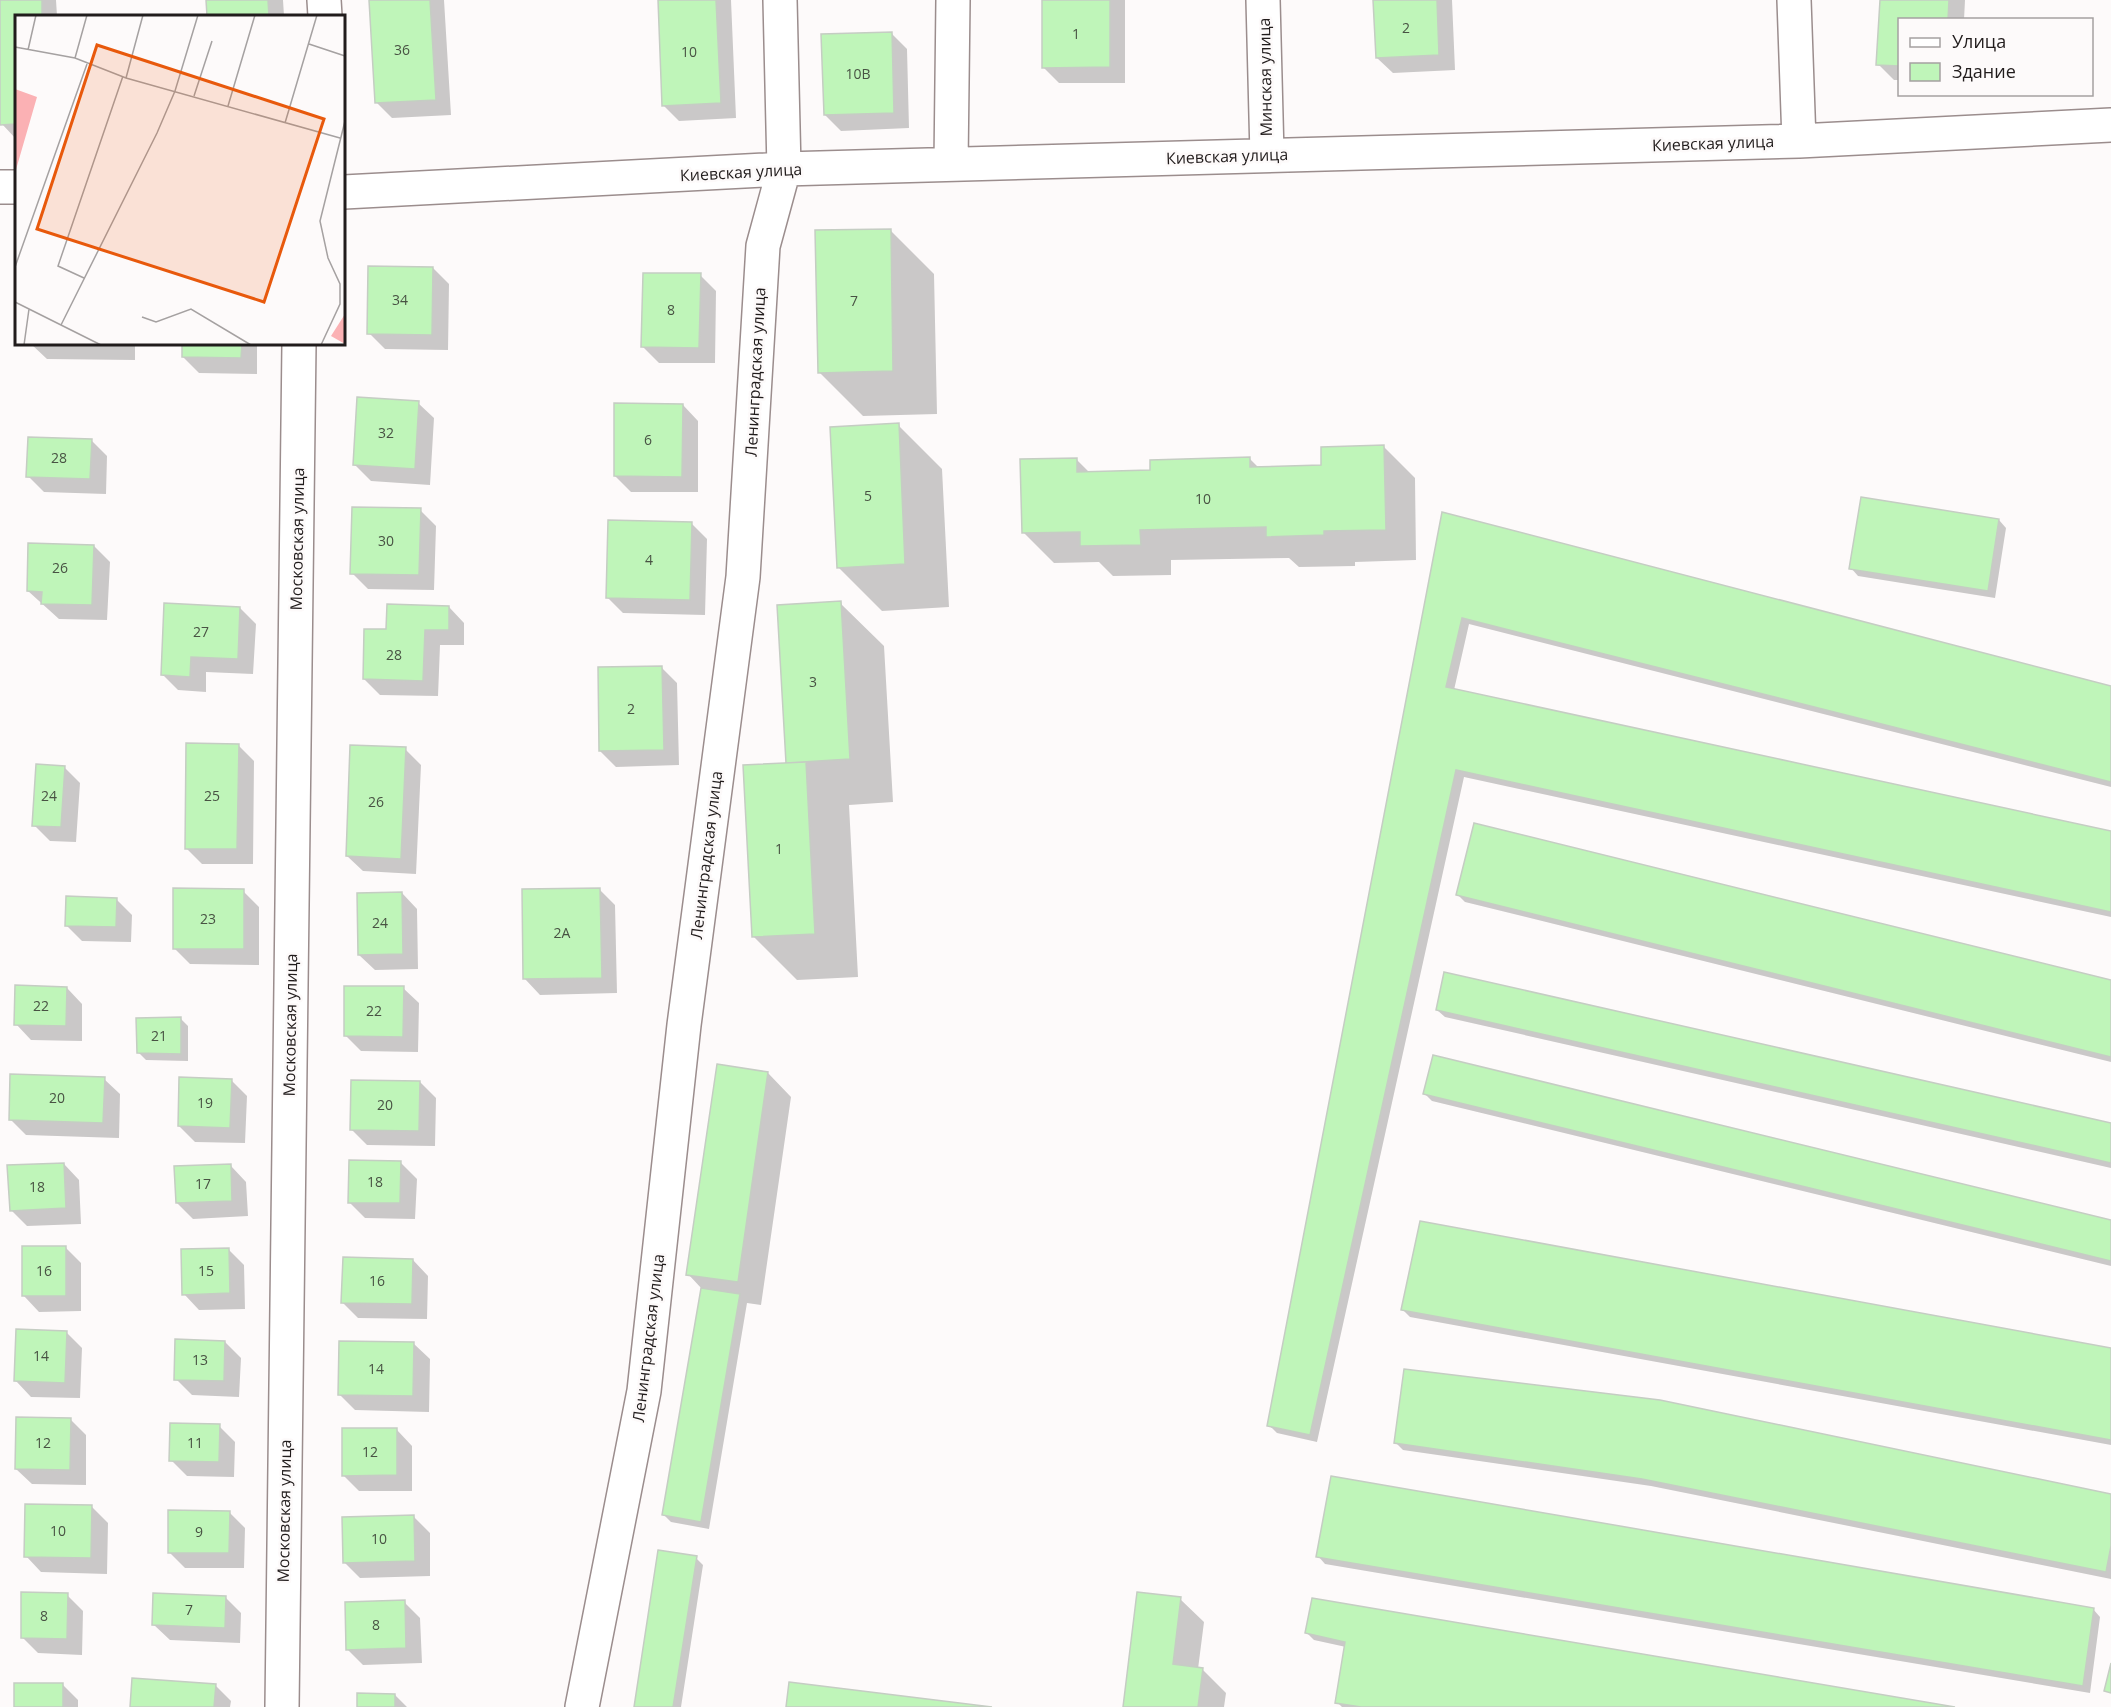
<svg xmlns="http://www.w3.org/2000/svg" width="2111" height="1707" font-family="'Open Sans',sans-serif">
  <style>
    .shadow { fill: #0003 }
    .building { fill: #bff5b9; stroke: #c5cdc3; stroke-width: 1.5 }
    .lines { fill: none; stroke-linecap: round; stroke-linejoin: round }
    .minor-casing { stroke: #9b8d8d; stroke-width: 36 }
    .minor { stroke: #fff; stroke-width: 33 }
    .labels { text-anchor: middle; stroke-width: 5; stroke-linejoin: round; paint-order: stroke }
    .number-label { font-size: 14px; fill: #485243 }
    .street-label { font-size: 16px; fill: #211c1c; stroke: #fdfafa }
    .inset-road { fill: none; stroke: #a5a1a1; stroke-width: 1.5 }
    .view { fill: #e8590c; fill-opacity: 0.15; stroke: #e8590c; stroke-width: 3 }
    .inset-edge { fill: none; stroke: #211c1c; stroke-width: 3 }
  </style>
  <rect width="100%" height="100%" fill="#fdfafa"/>
  <!-- shadow -->
  <path class="shadow" d="M0,0H56L57,16H16V139L2,124Z
    M208,0H283L284,16H208Z
    M370,0H444L451,115L392,118L376,102Z
    M659,0H731L736,118L679,121L663,105Z
    M1043,0H1125V83H1059L1043,67Z
    M1375,0H1452L1455,70L1393,73L1377,58Z
    M1882,0H1965L1964,20H1900V80H1894L1878,64Z
    M891,33L907,49L909,128L841,131L825,115Z
    M890,230L934,274L937,414L863,416L819,372Z
    M433,268L449,284L448,350L385,349L369,333Z
    M700,275L716,291L715,363H659L643,347Z
    M31,344H135V360L47,359Z
    M184,344H257V374L199,373L183,357Z
    M418,403L434,418L430,485L371,481L355,465Z
    M683,405L698,421V492H631L615,476Z
    M898,425L942,469L949,607L882,611L838,567Z
    M91,440L107,456L106,494L44,492L28,476Z
    M1384,447L1415,478L1416,560L1355,562V566L1299,567L1289,558L1171,560V575L1113,576L1099,562L1054,563L1023,532L1076,459L1090,473L1152,471L1250,459L1259,468L1323,466Z
    M420,510L436,526L434,590L368,589L352,573Z
    M1443,514L2111,688V787L1469,624L1454,690L2111,833V917L1464,777L1317,1442L1277,1433L1269,1425Z
    M1999,520L2006,528L1995,598L1858,576L1851,568Z
    M691,523L707,539L705,615L623,613L608,598Z
    M94,546L110,562L107,620L59,619L28,591Z
    M840,603L884,646L893,802L849,805L858,977L797,980L753,936L788,764Z
    M449,607L464,623V645H440L438,696L380,695L364,679L388,631Z
    M240,608L256,624L253,674L206,672V692L178,690L162,674Z
    M662,668L677,683L679,765L616,767L600,751Z
    M238,745L254,761L253,864H202L186,848Z
    M405,749L421,765L416,874L363,871L347,856Z
    M64,767L80,783L76,842L50,841L34,825Z
    M600,890L615,905L617,993L540,995L525,979Z
    M243,891L259,907V965L190,964L174,948Z
    M402,893L417,909L418,969L375,970L359,955Z
    M1458,895L2111,982V1062L1465,902Z
    M116,899L132,915L131,942L82,941L66,925Z
    M67,988L82,1004V1041L31,1040L16,1024Z
    M403,988L419,1003L418,1052L361,1051L345,1035Z
    M1437,1010L2111,1125V1168L1445,1017Z
    M181,1019L188,1026V1061L146,1060L138,1052Z
    M768,1073L791,1097L761,1305L747,1303L709,1529L671,1522L664,1515L702,1289L688,1274Z
    M104,1079L120,1094L119,1138L26,1135L10,1119Z
    M231,1080L247,1096L245,1143L195,1142L179,1126Z
    M420,1082L436,1098L435,1146L367,1145L351,1129Z
    M1425,1094L2111,1221V1266L1432,1101Z
    M401,1163L417,1179L415,1219L365,1218L349,1202Z
    M64,1164L79,1180L81,1224L27,1226L11,1210Z
    M231,1166L246,1182L248,1216L193,1219L177,1203Z
    M65,1247L81,1263V1311L39,1312L24,1296Z
    M228,1249L244,1265L245,1309L199,1310L184,1294Z
    M413,1260L428,1276L427,1319L358,1318L342,1302Z
    M1403,1310L2111,1349V1445L1410,1317Z
    M66,1332L82,1348L80,1398L31,1397L16,1381Z
    M225,1342L241,1358L239,1397L192,1395L176,1379Z
    M414,1344L430,1359L429,1412L355,1410L339,1394Z
    M70,1419L86,1435V1485L32,1484L16,1469Z
    M219,1426L235,1442L234,1477L187,1476L171,1460Z
    M397,1430L412,1446V1491H359L343,1475Z
    M1395,1442L2111,1496V1579L1651,1486L1403,1450Z
    M92,1507L108,1523L107,1574L41,1572L26,1556Z
    M229,1512L245,1528L244,1568H185L169,1552Z
    M414,1517L430,1533V1576L360,1578L344,1562Z
    M1318,1556L2093,1609L2100,1617L2090,1693L1325,1564Z
    M696,1558L703,1565L681,1707H636Z
    M67,1595L83,1611L82,1655L38,1653L22,1637Z
    M225,1597L241,1613L240,1643L170,1640L154,1625Z
    M1180,1599L1204,1622L1198,1669H1202L1226,1693L1224,1707H1124Z
    M404,1602L420,1618L422,1663L363,1665L347,1649Z
    M1307,1633L1946,1707H1342L1337,1702L1346,1647L1314,1640Z
    M62,1684L78,1700V1707H15Z
    M215,1685L231,1701L230,1707H131Z
    M395,1695L407,1707H358Z"/>
  <!-- building -->
  <path class="building" d="M0,0H42V16H16V124L0,125Z
    M206,0H268L269,16H207Z
    M369,0H430L436,100L375,103Z
    M658,0H716L721,103L662,106Z
    M1042,0H1110V67L1042,68Z
    M1373,0H1437L1439,55L1376,58Z
    M1880,0H1949L1948,20H1900V66L1876,65Z
    M892,32L894,113L824,115L821,34Z
    M891,229L893,371L818,373L815,230Z
    M368,266L433,267L432,335L367,334Z
    M643,273H701L699,348L641,347Z
    M30,344H119V345Z
    M182,344H242L241,358L182,357Z
    M357,397L419,401L415,469L353,465Z
    M614,403L683,404L682,477L614,476Z
    M899,423L905,564L837,568L830,427Z
    M28,437L92,439L90,479L26,477Z
    M1384,445L1386,530L1324,531V535L1266,537V527L1140,530L1141,545L1080,546V532L1022,533L1020,459L1077,458V472L1150,470V460L1250,457V467L1321,465V447Z
    M1861,497L1999,519L1988,591L1849,569Z
    M352,507L421,508L419,575L350,574Z
    M1442,512L2111,686V782L1462,618L1446,687L2111,831V912L1456,770L1310,1435L1267,1426Z
    M608,520L692,522L690,600L606,598Z
    M28,543L94,545L92,605L41,604L42,592L27,591Z
    M841,601L850,759L786,763L777,605Z
    M164,603L240,607L238,659L191,657L190,677L161,675Z
    M387,604L449,606V630H425L423,681L363,679L364,629H386Z
    M662,666L664,750L599,751L598,667Z
    M186,743L239,744L237,849H185Z
    M350,745L406,747L401,859L346,856Z
    M806,762L815,934L752,937L743,765Z
    M36,764L65,766L61,827L32,826Z
    M1474,823L2111,980V1057L1456,895Z
    M173,888L244,889V949H173Z
    M600,888L602,978L523,979L522,889Z
    M402,892L403,954L358,955L357,893Z
    M66,896L117,898L116,927L65,926Z
    M1444,972L2111,1123V1163L1436,1010Z
    M15,985L67,987L66,1026L14,1025Z
    M344,986H404L403,1037L344,1036Z
    M181,1017V1054L137,1053L136,1018Z
    M1433,1055L2111,1220V1261L1423,1094Z
    M717,1064L768,1072L738,1282L686,1275Z
    M10,1074L105,1077L103,1123L9,1120Z
    M179,1077L232,1079L230,1128L178,1126Z
    M351,1080L420,1081L419,1131L350,1130Z
    M349,1160L401,1161L400,1203H348Z
    M64,1163L66,1208L10,1211L7,1165Z
    M231,1164L232,1201L176,1203L174,1166Z
    M1420,1221L2111,1348V1440L1401,1310Z
    M22,1246H66V1296H22Z
    M229,1248L230,1293L182,1295L181,1249Z
    M343,1257L413,1259L412,1304L341,1303Z
    M701,1288L740,1294L701,1522L662,1515Z
    M16,1329L67,1331L65,1383L14,1381Z
    M175,1339L225,1341L224,1381L174,1380Z
    M339,1341L414,1342L413,1396L338,1395Z
    M1404,1369L1660,1400L2111,1494V1546L2106,1572L1642,1479L1394,1443Z
    M16,1417L71,1418L70,1470L15,1469Z
    M170,1423L220,1424L219,1462L169,1461Z
    M342,1428H397V1475L342,1476Z
    M1331,1476L2094,1608L2083,1686L1316,1557Z
    M25,1504L92,1505L91,1558L24,1557Z
    M168,1510L230,1511L229,1553H168Z
    M414,1515L415,1561L343,1563L342,1517Z
    M658,1550L697,1556L673,1707H634Z
    M21,1592L68,1593L67,1639L21,1638Z
    M1137,1592L1181,1597L1173,1664L1203,1668L1198,1707H1123Z
    M153,1593L226,1596L225,1628L152,1625Z
    M1312,1598L1955,1707H1361L1335,1703L1345,1642L1305,1633Z
    M405,1600L406,1648L346,1650L345,1602Z
    M2111,1663V1693L2104,1691Z
    M132,1678L216,1684L214,1707H130Z
    M789,1682L992,1707H786Z
    M14,1683H63V1707H14Z
    M357,1693L395,1694V1707H357Z"/>
  <g class="lines">
    <!-- minor casing -->
    <g class="minor-casing">
      <path id="minor" d="M324,0L325,16
        M1263,0L1267,155
        M1794,0L1799,141
        M951,164L953,0
        M0,187H16
        M344,192L784,169L1799,141L2111,125
        M282,1707L299,344
        M582,1707L644,1391L684,1025L743,577L763,246L784,169L780,0"/>
    </g>
    <!-- minor -->
    <use href="#minor" class="minor"/>
  </g>
  <g class="labels">
    <!-- number labels -->
    <g class="number-label">
      <text x="1406" y="33">2</text>
      <text x="1076" y="39">1</text>
      <text x="402" y="55">36</text>
      <text x="689" y="57">10</text>
      <text x="858" y="79">10В</text>
      <text x="400" y="305">34</text>
      <text x="854" y="306">7</text>
      <text x="671" y="315">8</text>
      <text x="386" y="438">32</text>
      <text x="648" y="445">6</text>
      <text x="59" y="463">28</text>
      <text x="868" y="501">5</text>
      <text x="1203" y="504">10</text>
      <text x="386" y="546">30</text>
      <text x="649" y="565">4</text>
      <text x="60" y="573">26</text>
      <text x="201" y="637">27</text>
      <text x="394" y="660">28</text>
      <text x="813" y="687">3</text>
      <text x="631" y="714">2</text>
      <text x="49" y="801">24</text>
      <text x="212" y="801">25</text>
      <text x="376" y="807">26</text>
      <text x="779" y="854">1</text>
      <text x="208" y="924">23</text>
      <text x="380" y="928">24</text>
      <text x="562" y="938">2А</text>
      <text x="41" y="1011">22</text>
      <text x="374" y="1016">22</text>
      <text x="159" y="1041">21</text>
      <text x="57" y="1103">20</text>
      <text x="205" y="1108">19</text>
      <text x="385" y="1110">20</text>
      <text x="375" y="1187">18</text>
      <text x="203" y="1189">17</text>
      <text x="37" y="1192">18</text>
      <text x="44" y="1276">16</text>
      <text x="206" y="1276">15</text>
      <text x="377" y="1286">16</text>
      <text x="41" y="1361">14</text>
      <text x="200" y="1365">13</text>
      <text x="376" y="1374">14</text>
      <text x="43" y="1448">12</text>
      <text x="195" y="1448">11</text>
      <text x="370" y="1457">12</text>
      <text x="58" y="1536">10</text>
      <text x="199" y="1537">9</text>
      <text x="379" y="1544">10</text>
      <text x="189" y="1615">7</text>
      <text x="44" y="1621">8</text>
      <text x="376" y="1630">8</text>
    </g>
    <!-- street labels -->
    <g class="street-label">
      <text transform="translate(1265 77) rotate(-91)" y="6">Минская улица</text>
      <text transform="translate(1713 143) rotate(-2)" y="6">Киевская улица</text>
      <text transform="translate(1227 156) rotate(-2)" y="6">Киевская улица</text>
      <text transform="translate(741 172) rotate(-3)" y="6">Киевская улица</text>
      <text transform="translate(755 372) rotate(-87)" y="6">Ленинградская улица</text>
      <text transform="translate(297 539) rotate(-89)" y="6">Московская улица</text>
      <text transform="translate(706 855) rotate(-83)" y="6">Ленинградская улица</text>
      <text transform="translate(290 1025) rotate(-89)" y="6">Московская улица</text>
      <text transform="translate(648 1338) rotate(-83)" y="6">Ленинградская улица</text>
      <text transform="translate(284 1511) rotate(-89)" y="6">Московская улица</text>
    </g>
  </g>
  <!-- overview -->
  <g transform="translate(15 15)">
    <rect width="330" height="330" fill="#fdfafa"/>
    <path d="M0,74L22,82L0,158ZM330,299V329L316,321Z" fill="#fbb1b4"/>
    <path class="inset-road" d="M294,29L330,41M0,32L60,43L111,63L325,123M13,35L21,0M60,43L72,0M111,63L128,0M179,81L197,26M213,91L240,0M270,108L302,0M0,252L72,49M69,263L43,251L108,61M0,287L86,330M127,302L141,307L176,294L236,330M46,310L142,118L160,76L183,0M9,330L14,294M306,330L325,289V269L313,243L305,206L330,106"/>
    <path class="view" d="M82,30L309,104L249,287L22,214Z"/>
    <rect width="330" height="330" class="inset-edge"/>
  </g>
  <!-- legend -->
  <rect x="1898" y="18" width="195" height="78" fill="#fdfafa" stroke="#a5a1a1" stroke-width="1.5"/>
  <rect x="1910" y="38" width="30" height="9" fill="#ffffff" stroke="#a5a1a1" stroke-width="1.5"/>
  <text x="1952" y="48" font-size="18" fill="#211c1c">Улица</text>
  <rect x="1910" y="63" width="30" height="18" fill="#bff5b9" stroke="#a5a1a1" stroke-width="1.5"/>
  <text x="1952" y="78" font-size="18" fill="#211c1c">Здание</text>
</svg>
